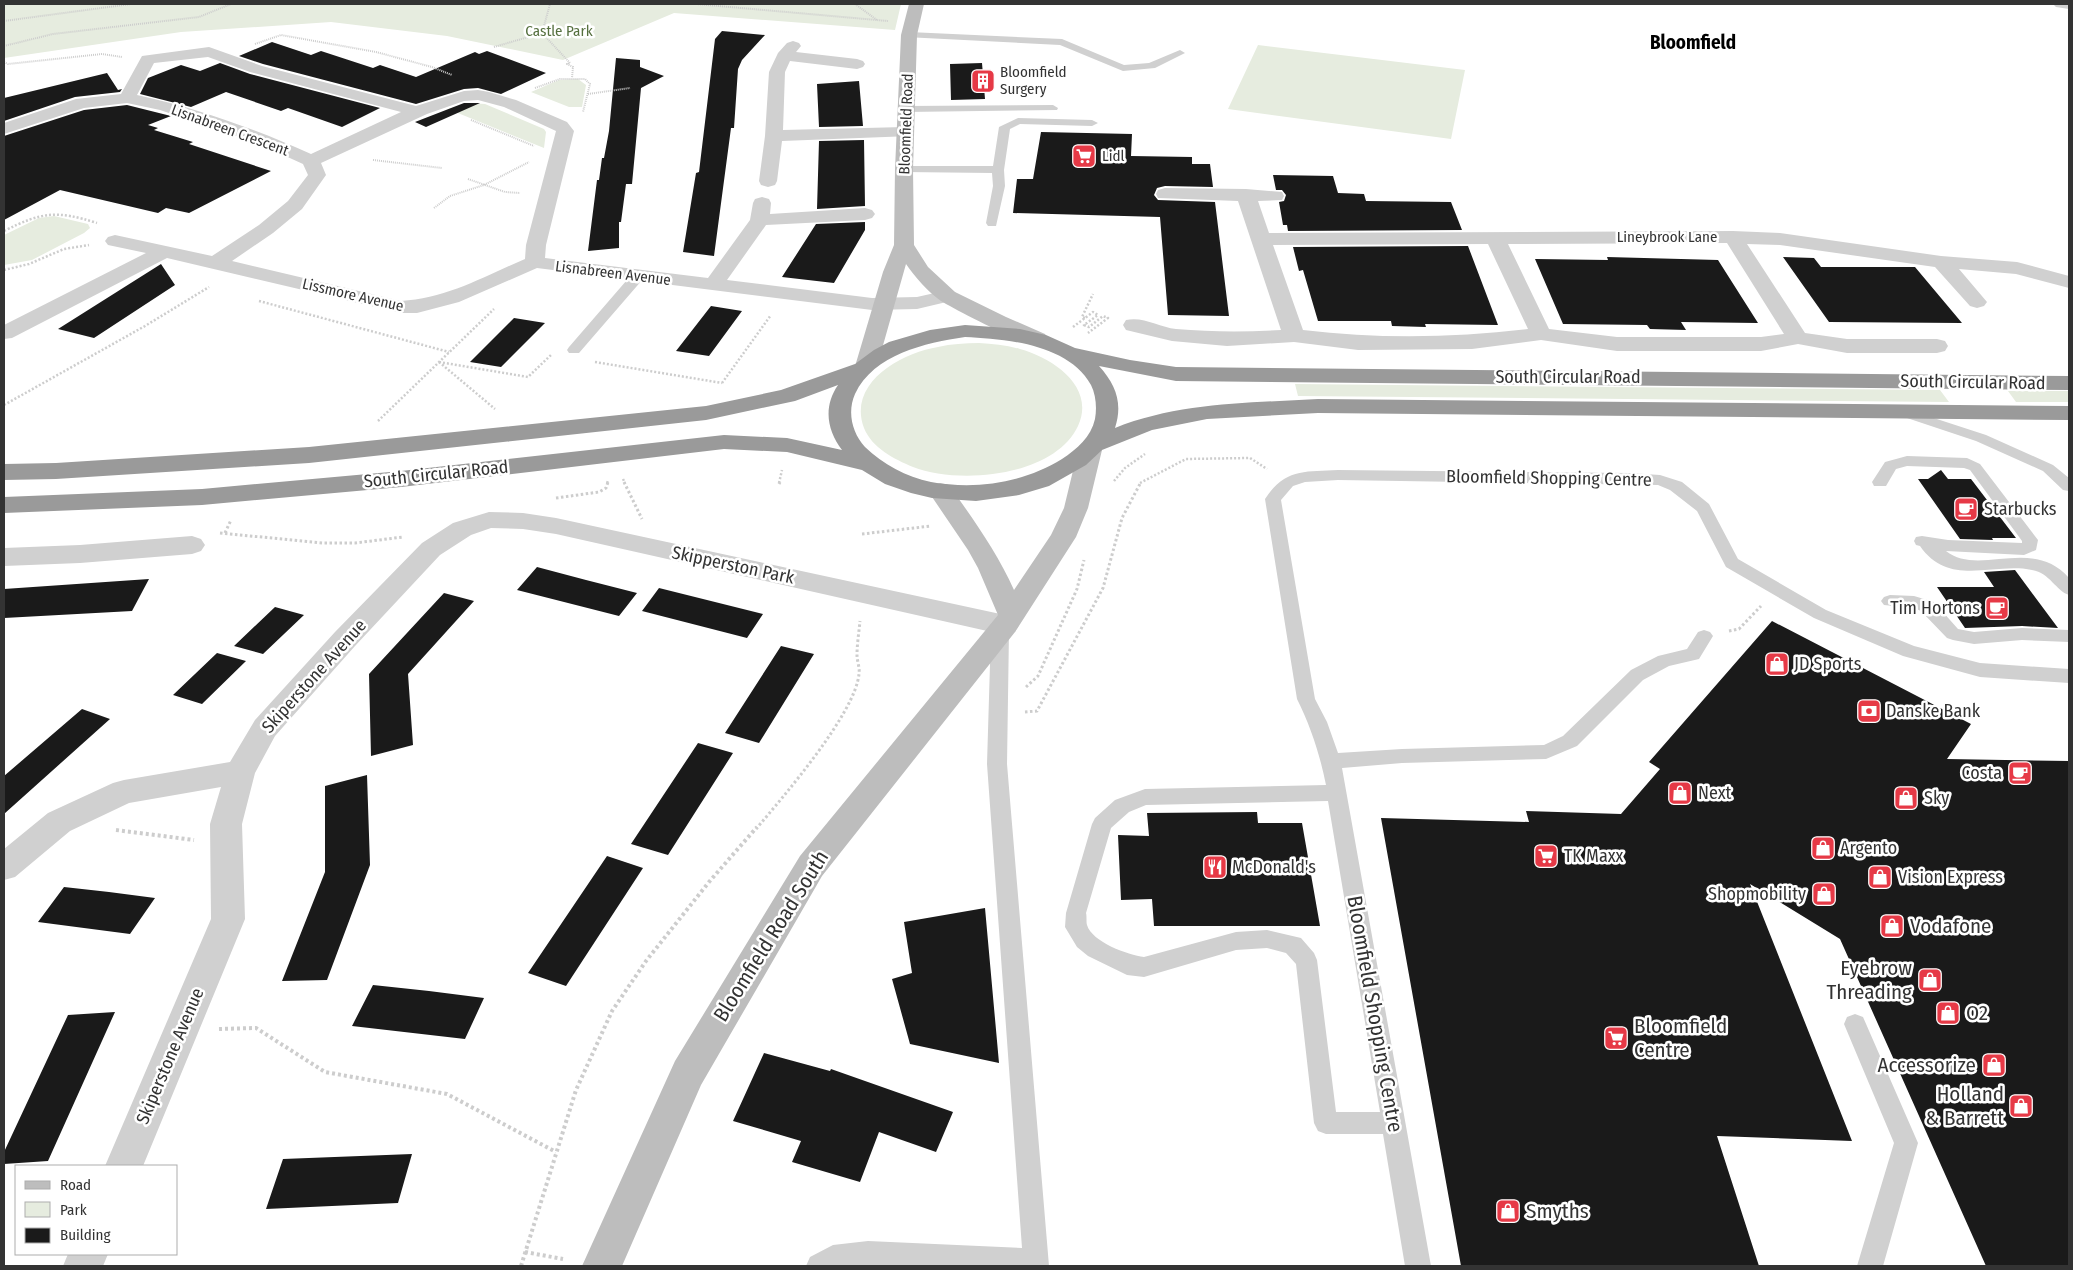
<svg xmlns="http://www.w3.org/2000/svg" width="2073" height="1270" font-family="'Fira Sans Condensed',sans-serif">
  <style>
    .green { fill: #e6ecdf }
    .building { fill: #1a1a1a }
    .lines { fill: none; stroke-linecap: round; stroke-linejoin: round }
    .path-far3 { stroke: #cdcdcd; stroke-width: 2; stroke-dasharray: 1 1; stroke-linecap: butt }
    .path-far2 { stroke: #cdcdcd; stroke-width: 2.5; stroke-dasharray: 2 2; stroke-linecap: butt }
    .path-far1 { stroke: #cdcdcd; stroke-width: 3; stroke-dasharray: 2.5 2.5; stroke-linecap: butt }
    .path { stroke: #cdcdcd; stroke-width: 4; stroke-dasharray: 3 3; stroke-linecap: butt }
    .lane { fill: #d0d0d0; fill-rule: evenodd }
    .street { fill: #d0d0d0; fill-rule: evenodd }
    .secondary { fill: #bdbdbd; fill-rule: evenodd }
    .highway { fill: #9a9a9a; fill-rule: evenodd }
    .labels { text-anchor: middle; stroke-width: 5; stroke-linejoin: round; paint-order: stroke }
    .far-park-label { font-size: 15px; fill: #56703f; stroke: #fff }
    .far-poi-label { font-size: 15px; fill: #333; stroke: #fff; text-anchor: start }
    .far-street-label { font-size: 15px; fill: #333; stroke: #fff }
    .street-label { font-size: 18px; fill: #333; stroke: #fff }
    .poi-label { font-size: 18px; fill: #333; stroke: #fff; text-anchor: start }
    .far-district-label { font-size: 19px; font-weight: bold; fill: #000; stroke: #fff }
    .near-poi-label { font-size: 21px; fill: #333; stroke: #fff; text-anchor: start }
    .near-street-label { font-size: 21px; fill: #333; stroke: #fff }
  </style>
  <rect width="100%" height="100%" fill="#fff"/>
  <!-- green -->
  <path class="green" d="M4,4H901L895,30L674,13L563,60L447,36L331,22L181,32L4,58Z
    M1258,45L1465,70L1451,139L1228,109Z
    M578,79L586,85L582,107H569L531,92L559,80Z
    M469,103L485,104L544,129L546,132L544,148L448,109Z
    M54,216L88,224L90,228L84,233L32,260L4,265V235L39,218Z
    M979,343C993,344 1007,345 1020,349C1053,358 1096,387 1078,426C1054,477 959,485 913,467C894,459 872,448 864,428C847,383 901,353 938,347C951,344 965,343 979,343Z
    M1295,384L1940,390L1949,402L1298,396Z
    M2008,391H2069V402H2016Z"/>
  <!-- building -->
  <path class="building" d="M722,31L765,35L742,60L738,69L734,128H731L714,256L683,252L696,173L699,172L715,39Z
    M272,42L311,55L321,51L373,68L380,65L416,77L475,52L479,54L487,51L546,73L501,94L478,88L464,89L416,104L263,64L239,56Z
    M616,58L640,60V67L664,76L641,88L632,184H626L621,222H619V248L588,251L597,180H599L602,158H604L609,131Z
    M220,63L250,74L380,108L342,127L288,108L281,111L226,92L191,107L140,94L148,78L181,65L200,71Z
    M982,63L985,99L951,100L950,64Z
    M107,73L118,90L122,89L120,92L75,97L4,121V98Z
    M859,81L863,126L819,127L817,84Z
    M464,103H480L426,127L415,122Z
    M127,105L171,116L148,125L158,128L154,130L193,142L189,144L271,171L189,213L166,208L158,213L60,190L4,220V136L84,110Z
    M1041,132L1132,134L1131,156L1192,157V164H1210L1213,187L1165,186L1157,188L1154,195L1158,200L1215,202L1229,316L1168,315L1160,217L1013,213L1017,179H1033Z
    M864,140L865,206L817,209L819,141Z
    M1273,175L1333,176L1338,193L1364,194L1366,201L1451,202L1462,230L1288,231L1287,225H1283L1279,202L1284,201L1286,195L1282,190H1276Z
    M865,222V230L834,283L782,277L816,224Z
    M1468,246L1498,325L1425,324L1426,327L1392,326L1391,321H1318L1303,270L1299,271L1293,247Z
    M1607,257L1718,260L1758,323L1681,322L1686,330L1650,329L1647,325L1563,324L1535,259L1608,260Z
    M1783,257L1814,258L1821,267H1915L1962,323L1829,322Z
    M161,264L175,285L94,338L58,329Z
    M711,306L742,311L709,356L676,351Z
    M514,318L545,323L501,367L470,362Z
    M1941,470L1948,479H1971L2016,538H1992L1993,540L1960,539L1918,479H1928Z
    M537,567L586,580L637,593L619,616L517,590Z
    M2015,570L2058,628L2022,626L1965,628L1937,587H1994L1984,572Z
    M149,579L132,611L4,618V589Z
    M659,588L763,614L747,638L642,611Z
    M444,593L474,601L408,674L413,745L371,756L369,674Z
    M275,607L304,615L263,654L234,646Z
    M1772,621L1971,724L1947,759L2069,761V1266H1986L1840,939L1750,884L1852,1141L1717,1136L1759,1266H1461L1381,818L1529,822L1526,811L1621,814L1660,769L1649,762Z
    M781,646L814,654L759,743L725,733Z
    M217,653L246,661L202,704L173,695Z
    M82,709L110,719L4,814V776Z
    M698,743L733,753L668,855L631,844Z
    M367,775L370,865L327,980L282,981L325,872V786Z
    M1257,812L1258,823H1302L1320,926H1154L1152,899L1121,900L1118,835L1149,836L1147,813Z
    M607,856L643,868L566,986L528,973Z
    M64,887L109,892L155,898L130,934L38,922Z
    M985,908L999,1063L910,1044L892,979L912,973L904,922Z
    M373,985L429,991L484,998L465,1039L352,1026Z
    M115,1012L48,1161L4,1164V1152L68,1015Z
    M764,1053L830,1071L831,1069L953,1112L936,1152L879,1132L860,1182L792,1162L801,1141L733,1121Z
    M412,1154L398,1203L266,1209L283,1159Z"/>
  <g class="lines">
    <!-- path-far3 -->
    <path class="path-far3" d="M696,4L888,21
      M855,4L877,20
      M4,21L131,4
      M542,33L570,63L567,64L573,67L572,78
      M542,33L550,4
      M255,44L281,35L376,52L432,67L452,75
      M4,46L53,34L199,17L231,4
      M494,47L542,33
      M4,62L8,64L102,54L122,57
      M535,88L560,79H585L590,84L583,112
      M588,94L630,88
      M471,120L534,146
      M373,160L442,168
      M468,179L505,192L520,193
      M434,208L450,196L484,185L529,162"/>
    <!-- path-far2 -->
    <path class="path-far2" d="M4,231C42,212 56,210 97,223
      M4,270L29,264L64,249L89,245
      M259,301L449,352
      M1085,318L1082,317L1093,294
      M1073,327L1093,312L1098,315L1084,325L1089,327L1103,316L1108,318L1088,333
      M439,362L528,377L552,354
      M439,362L495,409
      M595,362L722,383
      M722,383L771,315
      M4,405L145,326L209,287
      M378,421L494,309
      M623,479L625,483
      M1114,481L1125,468L1145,454
      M607,483L608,481
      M779,483L782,470
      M1140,483L1186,459L1250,458L1267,469"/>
    <!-- path-far1 -->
    <path class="path-far1" d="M624,482L642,519
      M779,484L780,482
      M556,498L599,492L606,488L608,482
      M220,533L323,543H355L403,537
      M225,533L231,520
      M862,534L931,526
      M1729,631L1739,629L1761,606
      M1026,687L1038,676L1077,589L1084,560
      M1025,712L1037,711L1103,588L1122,518L1141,482
      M756,829C783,797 855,714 859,674C860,668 857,661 857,655C857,644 859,632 860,621"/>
    <!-- path -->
    <path class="path" d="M116,830L194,840
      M219,1029L256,1028L325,1072L447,1094L556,1152
      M525,1252L563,1259
      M521,1266L576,1090L612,1011L646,961L709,882L757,827"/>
    <!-- lane -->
    <path class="lane" d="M909,32L1062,39L1124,65L1149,63L1180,50L1185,53L1155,68L1123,71L1060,45L905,37L904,35Z
      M1053,105L1058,108L1057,110L906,112L901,109L906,106Z
      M1018,118L1092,120L1098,123L1092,126L1020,124L1010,129L1004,170L1005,186L996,226H988L986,223L993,186L992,173L904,172L898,169L904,166H993L999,127Z
      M638,272L643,273L644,276L643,279L579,353H569L567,350L569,347L633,273Z
      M1900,407L1986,435L2053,465L2069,478V491L2063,490L2043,471L1976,441L1895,414L1893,411L1895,408Z
      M1907,456L1967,458L1980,464L2038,540L2036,550L2024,555L1946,551C1978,577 2033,536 2069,578V595C2056,591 2050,573 2032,570C1993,562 1949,588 1920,546L1916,545L1914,541L1916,537L1922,536L1948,540L2022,543V541L1970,470L1964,468L1907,466L1896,469L1886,486H1874L1872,482L1885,462Z
      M1338,470L1630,473L1660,475L1682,482L1709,504L1738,559L1826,610L1914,646L1980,663L2069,669V683L1980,677L1903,656L1814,618L1726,567L1697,511L1670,490L1658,485L1338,480L1305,482L1293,486L1281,500L1315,699L1327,722L1338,753L1402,749L1544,745L1563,736L1631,670L1658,656L1687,649L1698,632L1704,630L1710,632L1713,636L1699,659L1669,666L1643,680L1577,746L1546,759L1402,763L1342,768L1431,1266H1405L1383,1134H1326L1318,1131L1314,1123L1296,964L1286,953L1267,948L1236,950L1144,977L1127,975L1088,956L1077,947L1065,927L1066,913L1092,824L1095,818L1115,800L1145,789L1326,785C1320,755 1311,727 1297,699L1265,499C1285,468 1305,472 1338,470ZM1328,801L1380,1112H1336L1317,960L1314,953L1301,938L1267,930L1236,932L1144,957C1128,955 1092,942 1087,925C1086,922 1087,916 1086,913L1111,828L1129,812L1146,805Z
      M1890,595L1914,596L1934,602L1958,629L1974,632L2022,628L2069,630V642L2022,640L1974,644L1953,640L1947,638L1921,611L1914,608L1884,605L1881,601L1884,597Z
      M1000,625L1006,627L1009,631L1007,764L1049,1266H806L810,1257L833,1245L868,1241L1022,1248L987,764L991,631L994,627Z
      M1855,1014L1863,1017L1918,1143L1883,1266H1857L1894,1143L1844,1024L1847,1017Z"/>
    <!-- street -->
    <path class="street" d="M2053,4H2069V9L2056,7Z
      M793,41L799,43L801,46L796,52L857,59L863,61L865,64L863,67L857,69L790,61L785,72L783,130L905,127L911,128L914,132L911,136L782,141L777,181L775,185L768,187L761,185L759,181L765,136L769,72L778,53L787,43Z
      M209,47L262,66L416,106L464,91L478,90L489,92L516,100L567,122L574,131L546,245L545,258L708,278L750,220L753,203L755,199L762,197L769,199L771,203L770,214L865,208L872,210L875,214L872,218L865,220L766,225L727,280L872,298L917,297L948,290L955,292L958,296L955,300L917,309L872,310L537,268L459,302L417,313H401L167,258L12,338L4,339V325L146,253L108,245L105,241L108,237L115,235L212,256L259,225L288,201L308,175L303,164L259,144L211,127L160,110L127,103L84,108L4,134V123L76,99L121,94L142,56ZM208,57L250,72L401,112L311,154C255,129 197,108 137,95L154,63ZM478,100L504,107L556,131L526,245L525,259C485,276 446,299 401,301L232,261L273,233L302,209L326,175L321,163L427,114L464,101Z
      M1165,188L1246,189L1282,192L1284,196L1282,200L1258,201L1269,233L1733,231L1780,233L1941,256L2017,262L2069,276V288L2016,274L1959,269L1987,302L1984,306L1977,308L1970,306L1935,267L1780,245L1747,244L1805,333L1847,339H1937L1945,341L1948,346L1945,351L1937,353H1847L1798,344L1761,351H1617L1541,340L1472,349L1358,350L1294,342L1227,346L1172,341L1126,330L1123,325L1126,320C1143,316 1159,327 1176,329C1211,332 1246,332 1281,330L1238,201L1158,198L1156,194L1158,190ZM1727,243L1784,334L1761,337H1617L1549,329L1508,244ZM1488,244L1528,329C1452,338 1379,339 1303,330L1273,245Z
      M489,512L523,513L556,518L1005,615L1015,618L1019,625L1015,632L1005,635L556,534L523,529L491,528L471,535L440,555L355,646L275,736L255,773L242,824L245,919L143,1166H105L211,919L210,824L221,787L129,803L70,831L15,877L4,880V849L48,813L113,783L124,780L230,762L255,720L335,632L422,543L453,523Z
      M192,536L201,539L205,545L201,551L192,554L80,563L4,566V548L80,545Z
      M68,1254H108L103,1266H63Z"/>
    <!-- secondary -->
    <path class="secondary" d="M909,4H924L917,35L913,169L914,245L928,267L955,292L1006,317L1045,334L1048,339L1045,344C1042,344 1040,345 1037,345C1025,346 954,309 941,301C928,292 915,277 906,264L878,363L875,368L867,370L859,368L856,363L883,272L894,245L895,169L901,35Z
      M1090,443L1098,445L1102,450L1088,508L1076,537L1015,632L822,876L701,1085L622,1266H582L675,1061L800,856L998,615L978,568L968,550L928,491L931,485L940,483L949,485C973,519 997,552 1014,590L1051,535L1064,508L1078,450L1082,445Z"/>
    <!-- highway -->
    <path class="highway" d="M965,325L1020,329L1046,335L1075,348L1130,360L1176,367L2069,376V390L1176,381L1099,366C1116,385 1123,403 1115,428C1180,402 1250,403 1318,399L2069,406V420L1318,413L1207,419L1152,430L1102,450L1086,465L1049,486L1019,495L976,501L932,498L911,493L885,484L862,470L787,452L724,449L401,487L202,505L4,513V497L202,489L401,471L724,435L787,438L842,450C827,430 823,407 838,385L795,401L706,420L309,463L56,479L4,480V464L56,463L309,447L706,406L781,390L855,364L874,350L889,342L930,330ZM965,337C1006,339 1068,344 1091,385C1096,395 1097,408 1095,419C1091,437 1077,449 1062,459C1023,483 976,490 931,482C906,477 883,464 865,447C852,433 847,412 855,394C874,354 925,343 965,337Z"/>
  </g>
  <!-- icons -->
  <defs>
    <g id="building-square" transform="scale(1.25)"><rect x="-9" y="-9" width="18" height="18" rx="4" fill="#e63946" stroke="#fff"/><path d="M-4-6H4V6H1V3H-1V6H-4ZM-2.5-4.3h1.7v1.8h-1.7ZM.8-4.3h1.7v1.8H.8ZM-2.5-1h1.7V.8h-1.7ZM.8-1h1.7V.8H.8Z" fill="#fff"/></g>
    <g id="supermarket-square" transform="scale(1.25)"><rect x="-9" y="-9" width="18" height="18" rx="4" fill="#e63946" stroke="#fff"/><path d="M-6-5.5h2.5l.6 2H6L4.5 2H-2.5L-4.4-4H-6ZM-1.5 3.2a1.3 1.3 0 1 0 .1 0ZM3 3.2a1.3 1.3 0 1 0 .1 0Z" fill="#fff"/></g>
    <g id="cafe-square" transform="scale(1.25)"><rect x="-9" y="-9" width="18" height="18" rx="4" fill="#e63946" stroke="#fff"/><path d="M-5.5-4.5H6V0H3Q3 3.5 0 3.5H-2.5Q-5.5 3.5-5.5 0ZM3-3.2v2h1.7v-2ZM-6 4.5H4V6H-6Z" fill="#fff"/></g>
    <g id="shop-square" transform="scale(1.25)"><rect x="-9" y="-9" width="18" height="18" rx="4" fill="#e63946" stroke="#fff"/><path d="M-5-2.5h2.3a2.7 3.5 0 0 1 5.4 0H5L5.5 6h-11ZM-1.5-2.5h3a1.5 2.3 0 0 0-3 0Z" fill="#fff"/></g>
    <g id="bank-square" transform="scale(1.25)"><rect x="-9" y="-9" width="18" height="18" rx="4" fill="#e63946" stroke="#fff"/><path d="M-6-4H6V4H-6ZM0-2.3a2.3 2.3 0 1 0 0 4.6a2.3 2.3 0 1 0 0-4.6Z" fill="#fff"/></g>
    <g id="restaurant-square" transform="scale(1.25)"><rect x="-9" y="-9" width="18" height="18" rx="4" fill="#e63946" stroke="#fff"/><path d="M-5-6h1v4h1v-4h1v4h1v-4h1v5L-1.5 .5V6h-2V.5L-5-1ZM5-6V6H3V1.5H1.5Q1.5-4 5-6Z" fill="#fff"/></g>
  </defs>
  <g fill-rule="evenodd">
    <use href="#building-square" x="983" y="81"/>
    <use href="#supermarket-square" x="1084" y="156"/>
    <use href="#cafe-square" x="1966" y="509"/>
    <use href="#cafe-square" x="1997" y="608"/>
    <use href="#shop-square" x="1777" y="664"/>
    <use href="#bank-square" x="1869" y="711"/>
    <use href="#cafe-square" x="2020" y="773"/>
    <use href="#shop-square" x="1680" y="793"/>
    <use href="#shop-square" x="1906" y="798"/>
    <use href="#shop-square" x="1823" y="848"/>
    <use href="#supermarket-square" x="1546" y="856"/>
    <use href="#restaurant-square" x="1215" y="867"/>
    <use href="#shop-square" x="1880" y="877"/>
    <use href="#shop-square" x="1824" y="894"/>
    <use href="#shop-square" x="1892" y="926"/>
    <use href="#shop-square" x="1930" y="980"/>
    <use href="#shop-square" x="1948" y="1013"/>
    <use href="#supermarket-square" x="1616" y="1038"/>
    <use href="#shop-square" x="1994" y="1065"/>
    <use href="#shop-square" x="2021" y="1106"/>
    <use href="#shop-square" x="1508" y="1211"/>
  </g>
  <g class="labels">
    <!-- far-park labels -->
    <g class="far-park-label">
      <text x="559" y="36">Castle Park</text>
    </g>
    <!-- far-poi labels -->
    <g class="far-poi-label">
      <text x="1000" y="77">Bloomfield<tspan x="1000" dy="17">Surgery</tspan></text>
      <text x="1102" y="161">Lidl</text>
    </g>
    <!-- far-street labels -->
    <g class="far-street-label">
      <text transform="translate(906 124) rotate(-88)" y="5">Bloomfield Road</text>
      <text transform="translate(230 130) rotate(20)" y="5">Lisnabreen Crescent</text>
      <text x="1667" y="242">Lineybrook Lane</text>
      <text transform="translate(613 273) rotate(7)" y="5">Lisnabreen Avenue</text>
      <text transform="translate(353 295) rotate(13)" y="5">Lissmore Avenue</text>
    </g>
    <!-- street labels -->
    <g class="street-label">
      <text x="1568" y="383">South Circular Road</text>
      <text transform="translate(1973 382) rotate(1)" y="6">South Circular Road</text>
      <text transform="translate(436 474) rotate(-6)" y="6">South Circular Road</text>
      <text transform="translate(1549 478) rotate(1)" y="6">Bloomfield Shopping Centre</text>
      <text transform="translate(733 565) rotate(12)" y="6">Skipperston Park</text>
      <text transform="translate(314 676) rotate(-48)" y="6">Skiperstone Avenue</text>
      <text transform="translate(170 1056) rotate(-67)" y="6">Skiperstone Avenue</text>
    </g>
    <!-- poi labels -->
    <g class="poi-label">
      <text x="1984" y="515">Starbucks</text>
      <text x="1980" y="614" text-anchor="end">Tim Hortons</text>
      <text x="1794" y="670">JD Sports</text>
      <text x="1886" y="717">Danske Bank</text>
      <text x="2002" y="779" text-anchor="end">Costa</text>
      <text x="1698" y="799">Next</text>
      <text x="1924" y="804">Sky</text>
      <text x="1840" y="854">Argento</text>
      <text x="1564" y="862">TK Maxx</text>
      <text x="1232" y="873">McDonald's</text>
      <text x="1898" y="883">Vision Express</text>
      <text x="1806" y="900" text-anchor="end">Shopmobility</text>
    </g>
    <!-- far-district labels -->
    <g class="far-district-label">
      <text x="1693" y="49">Bloomfield</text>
    </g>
    <!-- near-poi labels -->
    <g class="near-poi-label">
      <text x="1910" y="933">Vodafone</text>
      <text x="1912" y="975" text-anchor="end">Eyebrow<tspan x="1912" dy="24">Threading</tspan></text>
      <text x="1966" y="1020">O2</text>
      <text x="1634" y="1033">Bloomfield<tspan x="1634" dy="24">Centre</tspan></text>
      <text x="1976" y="1072" text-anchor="end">Accessorize</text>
      <text x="2004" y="1101" text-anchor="end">Holland<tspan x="2004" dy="24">&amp; Barrett</tspan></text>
      <text x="1526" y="1218">Smyths</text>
    </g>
    <!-- near-street labels -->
    <g class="near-street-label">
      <text transform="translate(771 936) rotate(-58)" y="7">Bloomfield Road South</text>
      <text transform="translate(1375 1014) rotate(80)" y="7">Bloomfield Shopping Centre</text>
    </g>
  </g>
  <!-- border -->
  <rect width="2073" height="1270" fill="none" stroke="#333333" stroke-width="10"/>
  <!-- legend -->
  <rect x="15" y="1165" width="162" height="90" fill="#ffffff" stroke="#adadad"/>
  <rect x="25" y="1181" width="25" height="8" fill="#bdbdbd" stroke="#adadad"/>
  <text x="60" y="1190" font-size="15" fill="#333333">Road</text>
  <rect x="25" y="1202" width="25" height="15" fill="#e6ecdf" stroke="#adadad"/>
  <text x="60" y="1215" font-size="15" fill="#333333">Park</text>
  <rect x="25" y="1228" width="25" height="15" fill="#1a1a1a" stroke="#adadad"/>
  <text x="60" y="1240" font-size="15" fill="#333333">Building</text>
</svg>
